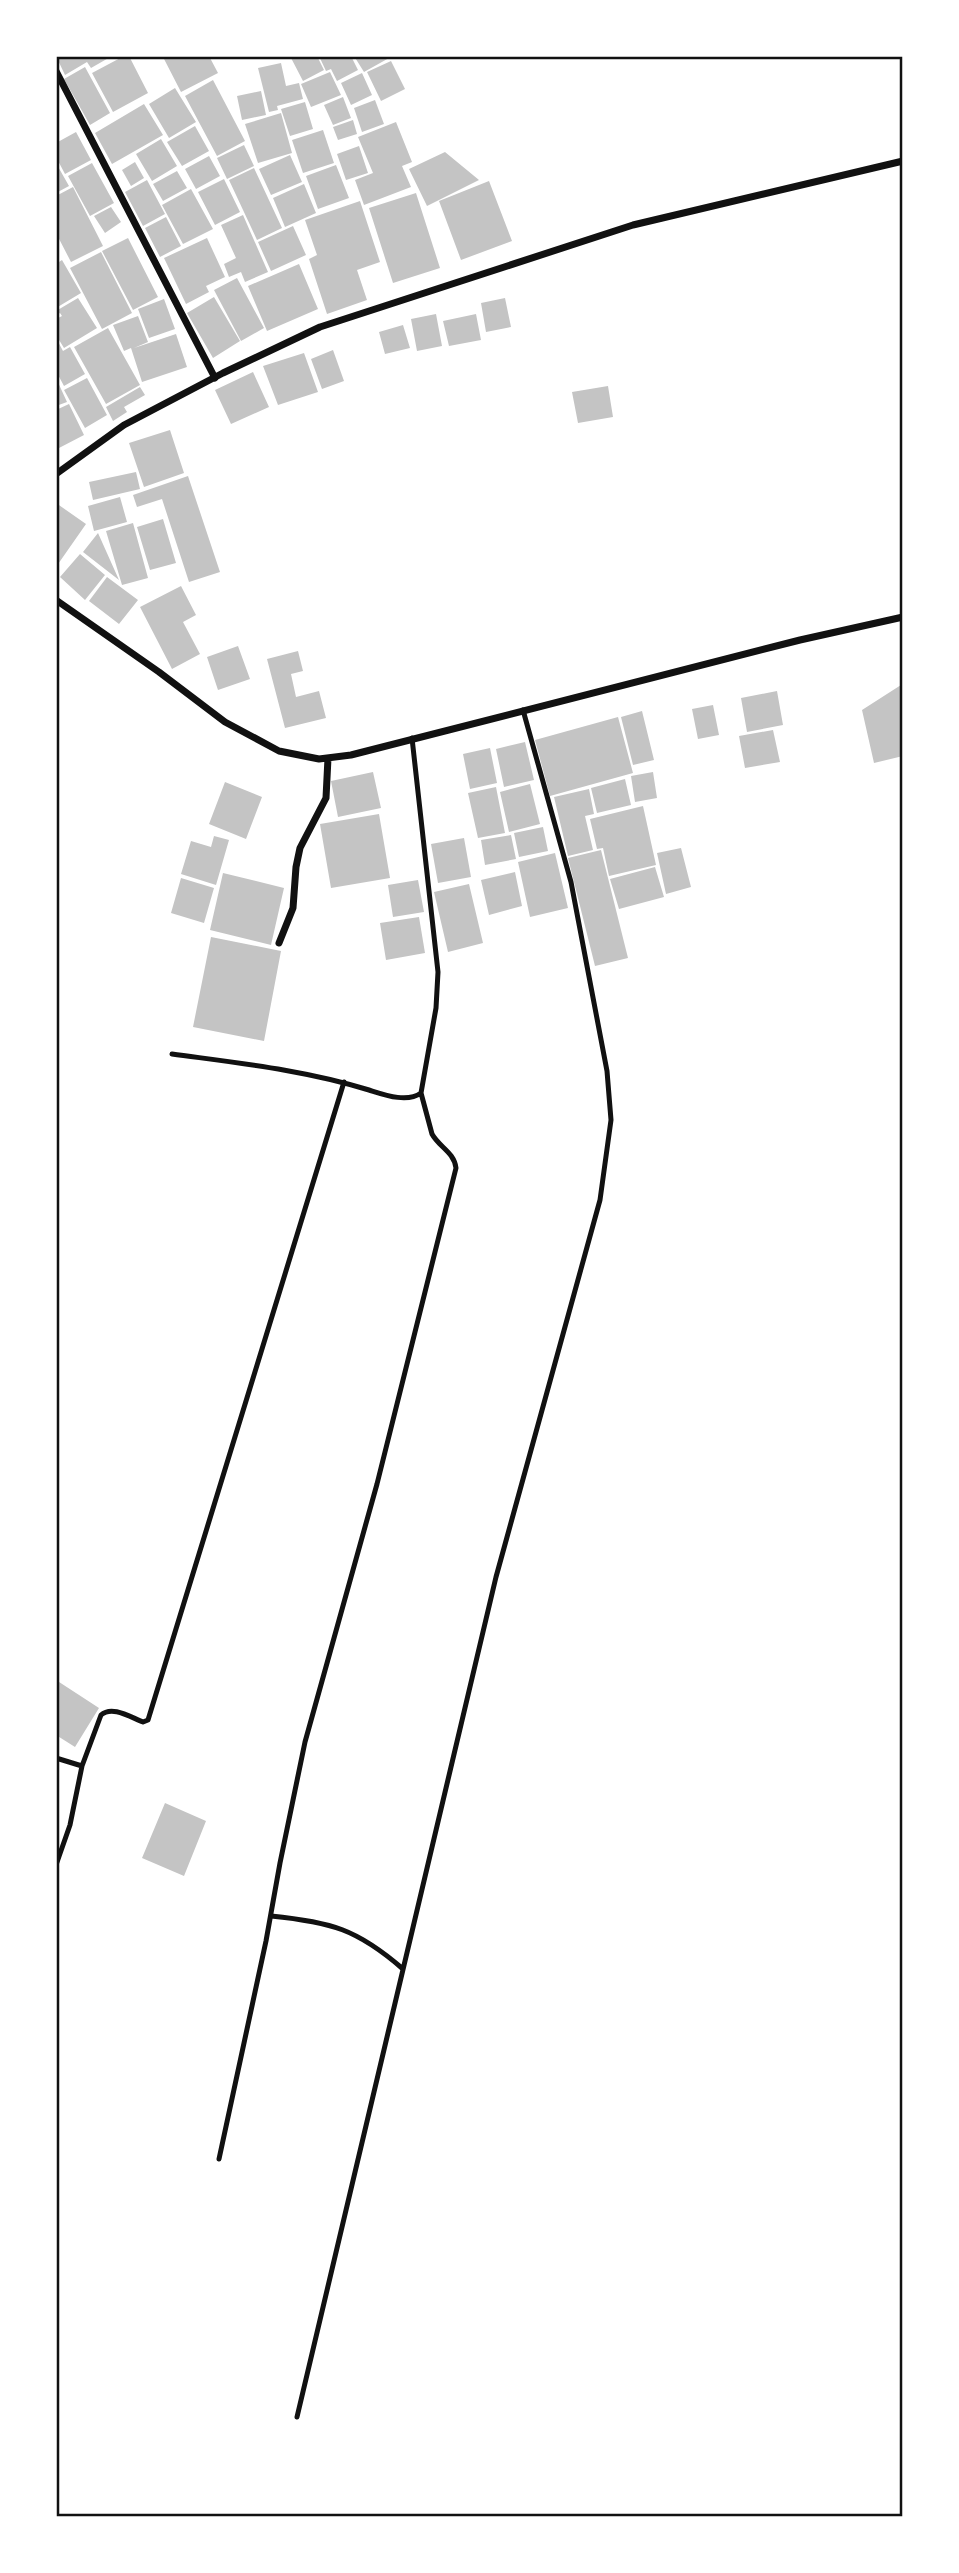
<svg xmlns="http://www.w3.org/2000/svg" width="959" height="2573" font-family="Rubik,sans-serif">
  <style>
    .building { fill: #c4c4c4 }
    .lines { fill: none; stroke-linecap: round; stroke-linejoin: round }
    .service { stroke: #111; stroke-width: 5 }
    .minor { stroke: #111; stroke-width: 7 }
    .neatline { fill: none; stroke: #111; stroke-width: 2.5 }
  </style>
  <rect width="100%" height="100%" fill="#fff"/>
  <!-- building -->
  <path class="building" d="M56,56H112L91,68L87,62L65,75Z
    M124,56H129L148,93L113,112L92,73Z
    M165,56H209L218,73L181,92L163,57Z
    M290,56H317L324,70L303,81Z
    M319,56H351L358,70L337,81L331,69L326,71Z
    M354,56H387L389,58L364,72Z
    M391,61L405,89L381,101L367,72Z
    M281,63L286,86L299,83L303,99L277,106L278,110L269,112L258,68Z
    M85,67L110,113L90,125L64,79Z
    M330,72L341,95L311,107L301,84Z
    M362,73L372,95L351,105L341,83Z
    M213,80L245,141L217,156L185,96Z
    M175,88L196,122L169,138L149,104Z
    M261,91L266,115L242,120L237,96Z
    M343,97L351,118L333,125L324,105Z
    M375,100L384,124L362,132L354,108Z
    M305,102L313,129L290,136L281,109Z
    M144,104L163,135L112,164L95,133Z
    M281,113L292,153L258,163L245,124Z
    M353,120L357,134L338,140L333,127Z
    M396,122L412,162L402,166L411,187L364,205L355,180L373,173L358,137Z
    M195,126L209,151L182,166L167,142Z
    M323,130L334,163L303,173L292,140Z
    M76,132L91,160L65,174L56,157V143Z
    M161,139L177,166L152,181L136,154Z
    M244,145L254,166L227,179L217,158Z
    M359,146L368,173L346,180L337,154Z
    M445,152L479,180L427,206L409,169Z
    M290,155L302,182L271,195L259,169Z
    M209,156L220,176L196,189L185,169Z
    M135,162L144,178L131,186L122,170Z
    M56,163L69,186L56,193Z
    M92,163L114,203L90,216L68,176Z
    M336,165L349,198L318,209L306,176Z
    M254,168L282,228L257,240L229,180Z
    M177,171L187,188L163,201L153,184Z
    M224,179L240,212L215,225L198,192Z
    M147,180L165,214L143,226L125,192Z
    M489,181L512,241L461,260L439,201Z
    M304,184L316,213L285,227L273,198Z
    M73,187L103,246L71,262L56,233V196Z
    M191,189L213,229L183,244L162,205Z
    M416,193L440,268L393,283L369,208Z
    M360,201L380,262L357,270L367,300L327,314L309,259L317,255L305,220Z
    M111,207L121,222L105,233L94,216Z
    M243,215L268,272L245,282L241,272L229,277L224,264L236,258L221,225Z
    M166,217L181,246L160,257L145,228Z
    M293,226L306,255L271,271L258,242Z
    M128,238L158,297L133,310L102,251Z
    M207,238L225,277L206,286L209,292L186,304L164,258Z
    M101,252L132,313L102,329L70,268Z
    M62,260L81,293L56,308V264Z
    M299,264L318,309L267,331L248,286Z
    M237,278L264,328L241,341L214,290Z
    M214,297L240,341L213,358L187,313Z
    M78,298L97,328L64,348L56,335V319L62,316L60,313L56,315V311Z
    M505,298L511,327L486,332L481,303Z
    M164,299L175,329L149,338L138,309Z
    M436,314L442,346L417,351L411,319Z
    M476,314L481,340L449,346L443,321Z
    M138,316L148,342L134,348L176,334L187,367L142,382L131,348L124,351L113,325Z
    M403,325L410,348L385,354L379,332Z
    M108,328L140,385L106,404L74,347Z
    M56,338L63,351L70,347L85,374L64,386L56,371Z
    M333,350L344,381L322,389L311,359Z
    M304,353L318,392L278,405L263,366Z
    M253,372L269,407L231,424L215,390Z
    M56,378L67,402L56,406Z
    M87,378L107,415L85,428L64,390Z
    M608,386L613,417L578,423L572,392Z
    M140,387L145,395L124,407L127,412L113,421L106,407Z
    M69,404L84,435L59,448L56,441V410Z
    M170,430L184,473L144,487L129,443Z
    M136,472L140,489L93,500L89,482Z
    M188,476L220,572L189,582L162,499L137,507L133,495Z
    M120,497L127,522L94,531L88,506Z
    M56,503L86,524L56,567Z
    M163,519L176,563L150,570L137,527Z
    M133,523L148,578L122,585L106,531Z
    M98,533L119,580L83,552Z
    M80,554L105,575L85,600L60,577Z
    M107,577L138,600L119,624L89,601Z
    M181,586L196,615L183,622L200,654L172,669L140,607Z
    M238,646L250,679L218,690L207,657Z
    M298,651L303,671L291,674L296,697L319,691L326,718L285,728L267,659Z
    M901,685L903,756L874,763L862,710Z
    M777,691L783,725L747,732L741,698Z
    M713,705L719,735L698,739L692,709Z
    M642,711L654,760L633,765L621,717Z
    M618,717L633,773L550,796L535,740Z
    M773,730L780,762L745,768L739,736Z
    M525,742L534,780L504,787L496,749Z
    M490,748L497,783L470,789L463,754Z
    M373,772L381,808L338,817L331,781Z
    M653,772L657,798L635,802L631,776Z
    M625,779L631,805L597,813L591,788Z
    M225,782L262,797L246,839L209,824Z
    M530,784L540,824L509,832L500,792Z
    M496,787L505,833L478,838L468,793Z
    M589,789L594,814L585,816L593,850L568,856L554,797Z
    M643,806L656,865L609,876L603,848L597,849L590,819Z
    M379,814L390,878L331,888L320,824Z
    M543,827L548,851L519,857L514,833Z
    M511,835L516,859L485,865L481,840Z
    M214,836L229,840L216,885L181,874L191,841L211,847Z
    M464,838L471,877L438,883L431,844Z
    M681,848L691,887L666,894L657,853Z
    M601,850L628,958L595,966L568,858Z
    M555,853L568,908L530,917L518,862Z
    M655,867L664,897L619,909L610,879Z
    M515,872L522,906L489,915L481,880Z
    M223,873L284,888L271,945L210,930Z
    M181,878L214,888L204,923L171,913Z
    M418,880L424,912L393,917L388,885Z
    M469,884L483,943L448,952L434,892Z
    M419,917L425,953L386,960L380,923Z
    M211,937L281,951L264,1041L193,1027Z
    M56,1680L99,1708L75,1747L56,1735Z
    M165,1803L206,1821L184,1876L142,1858Z"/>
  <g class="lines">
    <!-- service -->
    <path class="service" d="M172,1054C238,1063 305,1070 369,1090C385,1095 407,1103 421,1093L436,1008L438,972L412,738
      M56,1758L82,1766L101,1715C112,1705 130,1717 143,1722L148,1720L344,1082
      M56,1865L70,1825L82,1766
      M271,1916C331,1922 357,1929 403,1969
      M219,2159L266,1941L280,1863L305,1742L377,1484L456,1168C454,1152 439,1147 432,1134L421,1093
      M297,2417L496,1577L600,1200L611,1120L607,1071L571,882L523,710"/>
    <!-- minor -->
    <path class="minor" d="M56,71L215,378
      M56,474L124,425L223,373L320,327L633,225L903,161
      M56,600L159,672L225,722L279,751L319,759L351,755L800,640L903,617
      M279,943L293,908L296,867L300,848L326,798L328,758"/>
  </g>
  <!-- border -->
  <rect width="959" height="2573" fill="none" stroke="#ffffff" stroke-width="116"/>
  <rect x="58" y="58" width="843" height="2457" class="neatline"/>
</svg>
